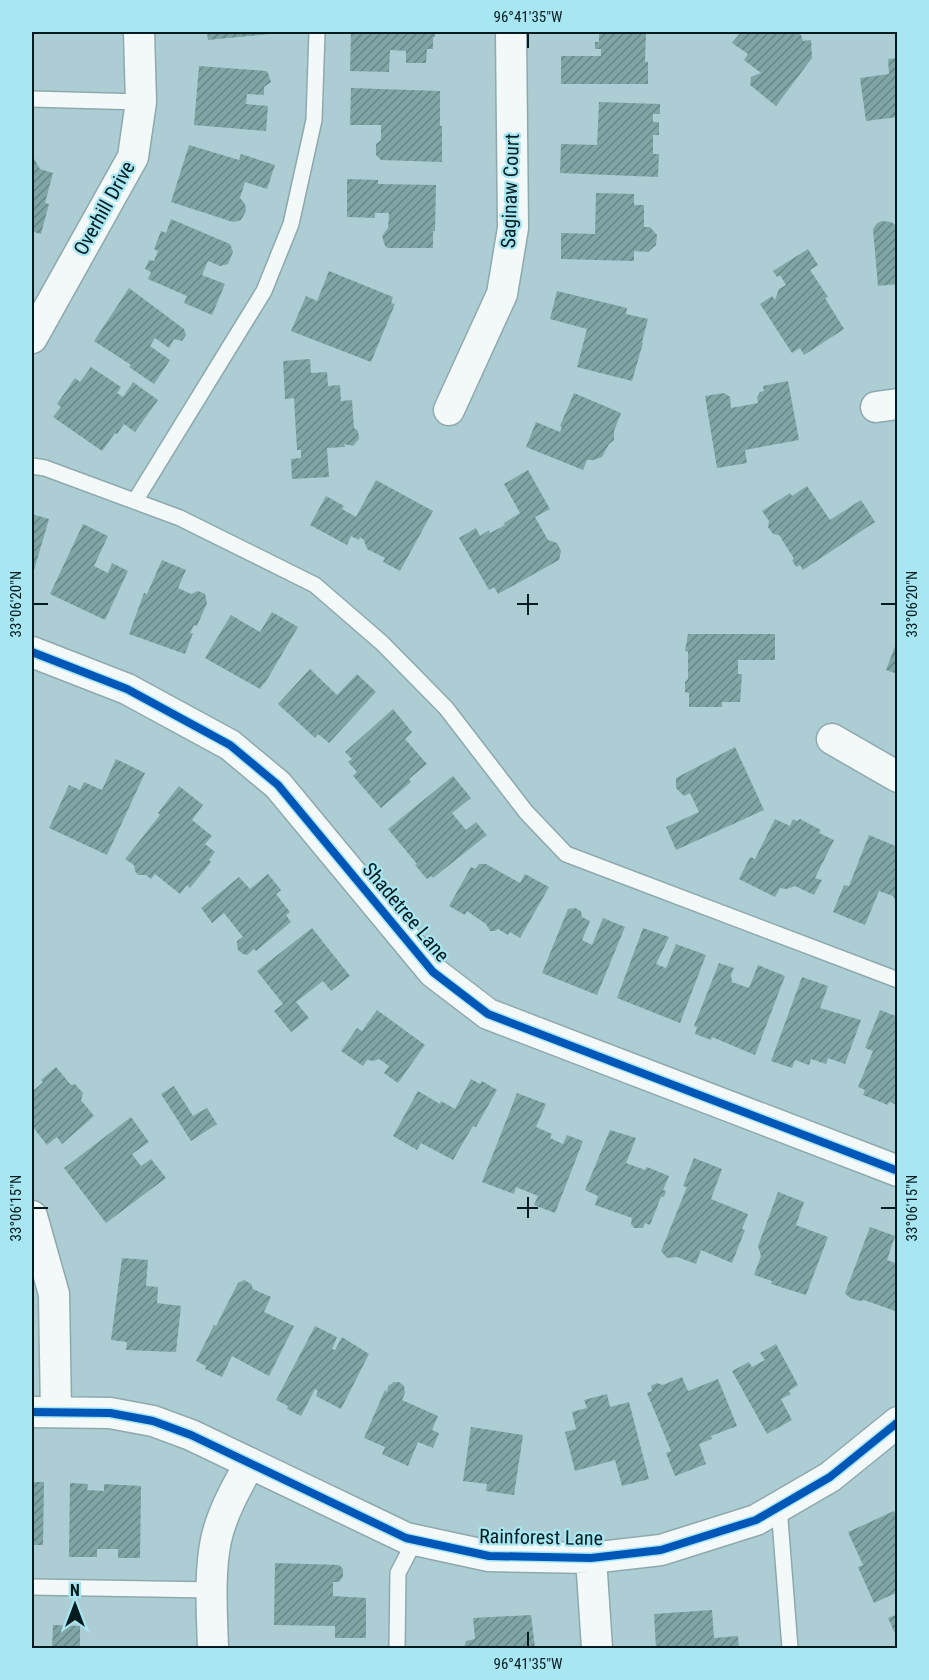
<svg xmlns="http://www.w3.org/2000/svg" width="929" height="1680" font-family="'Roboto Condensed',sans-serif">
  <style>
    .building { fill: url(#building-hatch) }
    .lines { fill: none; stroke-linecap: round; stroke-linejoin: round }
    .lane-casing { stroke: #8ea9ad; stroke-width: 18 }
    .street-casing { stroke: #8ea9ad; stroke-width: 33 }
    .lane { stroke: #f3f8f8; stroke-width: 15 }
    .street { stroke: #f3f8f8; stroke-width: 30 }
    .cycleway-casing { stroke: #a8e6f1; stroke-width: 11 }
    .cycleway { stroke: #0057b8; stroke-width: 8 }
    .ticks { fill: none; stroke: #031c20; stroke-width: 2 }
    .labels { text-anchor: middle; stroke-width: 4.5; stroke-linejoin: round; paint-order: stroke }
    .street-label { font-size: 20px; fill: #031c20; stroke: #a8e6f1 }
    .neatline { fill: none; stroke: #031c20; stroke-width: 2 }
    .ticks-label { font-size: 15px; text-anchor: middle; fill: #031c20 }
  </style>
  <defs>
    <pattern id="building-hatch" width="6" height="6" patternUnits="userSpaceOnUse" patternTransform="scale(1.5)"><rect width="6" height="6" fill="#7fa5a6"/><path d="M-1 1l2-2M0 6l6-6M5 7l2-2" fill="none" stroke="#668687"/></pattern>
  </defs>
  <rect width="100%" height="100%" fill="#accdd3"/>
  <!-- building -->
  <path class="building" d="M207,32H272L269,34L208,40Z
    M351,32H435V37H433V49H427L426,63H406V51L390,50L389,72L350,71Z
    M599,32H646L645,62H648V84H561V56H601V49H595V42H599Z
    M741,32H797L801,35L803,41L811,40L812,58L776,106L750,85L751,77L761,73L744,60L748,54L732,43Z
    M898,58V117L866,121L860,78L889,74L888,59Z
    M199,66L266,71L268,73L271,82L264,87V95L247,94L246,104L268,106L266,131L194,125Z
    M351,88L440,91V126H442V162L381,160L376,155V144L381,140V125H350Z
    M599,102L660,104V114H653V122H659V135H653V154H659L658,177L560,173L561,144L597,145Z
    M189,145L239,160L241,154L275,165L267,189L245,182L240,198L245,204L246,211L241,220L233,222L171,202Z
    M32,155L40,169L53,173L45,203L49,204L41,234L34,232L32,239Z
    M347,179L378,180V184L436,185L435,231H433V248H388L385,246L382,236L388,228L389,213H375V218L347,217Z
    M596,193L634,194V205H644V227H650L657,235L656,245L648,252L634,251V261L561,259V233L595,234Z
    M171,219L230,244L233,252L228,264L220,266L208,261L202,275L225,284L212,315L184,303L187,296L148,279L151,272L145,269L149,260L154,261L158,251L154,249L161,231L166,233Z
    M882,221L891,222L898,227V284L878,286L873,229L877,223Z
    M808,249L818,265L810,270L828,297L825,298L844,329L804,355L800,348L792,353L760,304L772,296L775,300L779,289L786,285L780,275L777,277L773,271Z
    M329,271L393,297L391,303L395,304L371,362L291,331L306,296L317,301Z
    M129,288L184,329L186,335L182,341L174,339L169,348L155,338L150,346L170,360L154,384L129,367L131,365L94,341Z
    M557,291L627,308L626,314L648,319L642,342L643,343L632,381L577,367L587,329L550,319Z
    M310,359L311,373L327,372L328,386L340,385L341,401L352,400L354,428L358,431L359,439L353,446L344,444L345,447L327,448L329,477L292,479L291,459L301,458V450H297L294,398L285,399V397L283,361Z
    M91,367L121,387L117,393L123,397L133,382L158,400L135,432L124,424L117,434L115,433L102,451L53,417L61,407L57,404L75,378L80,382Z
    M788,381L799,440L745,450L747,463L717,468L705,396L724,393L730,397L731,408L758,403L757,397L760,392L764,391L763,386Z
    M574,393L621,413L614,431V440L609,444L602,457L593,460H587L583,470L526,447L536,422L560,432L562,427L560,426Z
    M528,470L550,509L535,517L548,540L557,543L561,551L559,560L498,594L494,587L489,590L459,538L476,528L480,536L489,530L490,533L505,525L504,523L520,513L504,484Z
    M376,480L433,511L400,571L383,562L385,558L367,549L364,540L360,537L359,540L351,536L347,545L310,525L326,496L344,506L342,509L356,517Z
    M807,486L830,520L861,500L875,522L803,570L800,565L796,567L792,560L794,559L793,557L779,535L773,534L768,527L769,521L762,511L790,493L792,496Z
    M32,514L49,519L32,577Z
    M83,524L108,536L94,566L108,573L112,563L128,571L105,620L50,594Z
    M162,560L186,570L178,588L191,594L198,591L205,594L207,603L197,626L194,625L190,633H193L185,654L129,634L144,593L147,594Z
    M272,612L298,627L265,683H264L260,689L205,658L231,615L260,632Z
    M688,634H775V660H738V674H742L740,702H722V707H689V693L685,692V682L688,679V652L685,651Z
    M897,641H898V674L886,670Z
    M310,669L337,695L357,674L376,692L329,743L318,734L315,738L278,704Z
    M393,709L412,732L405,739L427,764L409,779L411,782L381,808L353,776L357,772L348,762L352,759L345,752Z
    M735,747L764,810L676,850L666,827L699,812L690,793L684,796L676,788V778Z
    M116,759L145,773L107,855L49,828L69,785L80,790L84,782L102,790Z
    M453,776L471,798L452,813L466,830L476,822L487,835L433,878L431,876L427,879L415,865L417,864L388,829Z
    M179,786L203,805L192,820L212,836L205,844L215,852L209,860L211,862L190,888L187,885L180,894L155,874L151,879L146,875H138L135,871L134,865L125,859L160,815L158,813Z
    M775,819L790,826L793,819L797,821L800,819L821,830L819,833L834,840L815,878L822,880L814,895L795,886L787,889L780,888L775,897L739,879L750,857L755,859Z
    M869,835L898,847V905L893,896L879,891L865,925L833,912L844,885L849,886Z
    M479,864H486L520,883L525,874L549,887L520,938L510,932L508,935L498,929L495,931H490L486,924L467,911L465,915L449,906L471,867L475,869Z
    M268,874L281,890L276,894L290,912L286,915L291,922L256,951L254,949L247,955L243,954L238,950L237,945V941L243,937L224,913L212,923L201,908L239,877L250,889Z
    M575,908L581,911L582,917L590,921L582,940L592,945L603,918L625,927L597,995L542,973L568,909Z
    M312,928L350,976L331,991L323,981L296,1002L309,1018L291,1032L274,1011L283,1004L257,971Z
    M643,928L669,937L656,964L666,968L676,944L706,955L680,1023L617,998Z
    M719,963L734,968L731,975L732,982L749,988L758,965L785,976L755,1055L712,1037L711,1040L695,1034L697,1027L694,1026Z
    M802,977L828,986L820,1008L861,1020L845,1064L828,1058L826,1064L811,1059L809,1065L795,1060L792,1068L771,1061Z
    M377,1010L425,1045L398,1083L384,1073L389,1066L379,1059L374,1061L367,1060L363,1066L341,1051L357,1028L362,1031Z
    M880,1010L898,1017V1105L889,1102L888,1105L863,1095L865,1090L858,1087L873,1051L865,1048Z
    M56,1067L71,1085L75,1084L83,1093L81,1100L94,1116L62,1144L57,1137L47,1145L32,1126V1092L43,1082L41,1080Z
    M471,1079L480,1084L482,1081L497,1090L476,1127L473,1126L453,1160L421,1143L417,1150L393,1136L418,1091L440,1104L441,1101L455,1109Z
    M174,1086L193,1116L207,1108L217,1124L191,1141L161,1094Z
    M517,1093L546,1104L536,1127L552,1134L550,1138L563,1144L567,1135L583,1141L555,1213L534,1205L538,1196L516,1187L514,1194L482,1182Z
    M131,1117L149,1142L132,1154L141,1166L151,1159L166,1178L106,1223L64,1168Z
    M610,1130L636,1138L626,1163L645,1170L647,1167L669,1176L663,1190L666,1191L664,1197H661L650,1225L645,1223L643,1228H634L631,1224L632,1218L595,1205L598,1196L585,1190Z
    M694,1158L722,1169L711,1199L748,1214L742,1229L745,1230L732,1263L701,1250L696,1264L677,1257L667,1258L661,1251L687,1187L683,1186Z
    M778,1192L804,1202L796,1225L828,1237L806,1295L771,1284L772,1281L754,1275L761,1256L758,1246Z
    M870,1227L895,1236L887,1260L898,1264V1312L864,1300L860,1301L850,1298L845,1293Z
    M122,1258L148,1260L146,1286L158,1287L157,1303L181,1306L176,1352L126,1350L127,1342L111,1340Z
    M244,1280L251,1284L253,1289L271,1297L264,1312L294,1326L269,1376L232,1356L222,1377L205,1369L206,1366L196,1361L214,1325L216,1326L238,1283Z
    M315,1326L337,1337L332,1349L335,1350L342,1337L369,1354L341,1409L316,1396L318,1391L315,1389L301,1416L287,1409L288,1406L276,1400Z
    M776,1344L798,1385L789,1391L791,1394L781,1399L792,1420L767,1434L732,1371L749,1362L752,1367L765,1360L760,1353Z
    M682,1377L688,1391L718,1379L737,1426L711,1436L712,1439L699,1444L706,1464L675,1476L666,1453L671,1451L647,1393L652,1391L651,1386L657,1383L663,1385Z
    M394,1382H399L404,1386L405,1393L402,1400L438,1416L432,1430L439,1433L433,1448L418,1442L408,1466L382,1454L385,1447L364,1438L385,1390L387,1392L388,1386Z
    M607,1394L610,1407L629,1402L649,1479L622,1486L615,1460L575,1471L565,1432L576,1429L572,1412L587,1408L584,1400Z
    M471,1427L523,1435L514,1495L486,1491L487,1484L463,1481Z
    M32,1482H44L43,1545H32Z
    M70,1483L88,1484L87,1490L104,1491V1484L141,1486L140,1558H118V1549H97V1557H69Z
    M894,1511L898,1518V1580L895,1581L898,1592L874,1603L858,1567L863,1565L848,1532Z
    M275,1563L339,1565L343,1569V1577L339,1582H333V1596L366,1598V1638H335V1626L274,1625Z
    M712,1610L714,1638L738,1636L739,1648H656L654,1614Z
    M898,1614V1640L888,1618Z
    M531,1615L535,1648H464L466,1641L475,1639L473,1618Z
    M53,1625L80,1626V1648H52Z
    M99,1646H122V1648H99Z"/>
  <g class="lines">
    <!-- lane casing -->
    <g class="lane-casing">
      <path id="lane" d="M32,99L141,102
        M32,466L45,468L180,518L315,585L382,643L446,708L526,812L566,854L898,980
        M135,501L264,291L291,224L314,120L317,32
        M779,1507L790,1648
        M32,1587L212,1590
        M397,1648L398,1573L415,1540"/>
    </g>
    <!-- street casing -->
    <g class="street-casing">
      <path id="street" d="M32,338L133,157L141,102L139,32
        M876,407L898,404
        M449,410L502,294L513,228L511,32
        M32,652L127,689L230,745L278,785L433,972L488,1014L898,1171
        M832,739L898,777
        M32,1216L54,1294L56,1412
        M32,1412L110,1413L153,1421L191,1435L406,1538L489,1556L591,1558L661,1550L756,1520L830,1477L898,1422
        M591,1558L597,1648
        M213,1648C212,1614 209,1574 216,1540C222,1513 236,1488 250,1463"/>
    </g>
    <!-- lane -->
    <use href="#lane" class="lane"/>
    <!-- street -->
    <use href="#street" class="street"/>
    <!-- cycleway casing -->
    <g class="cycleway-casing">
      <path id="cycleway" d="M32,652L127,689L230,745L278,785L433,972L488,1014L898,1171
        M32,1412L110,1413L153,1421L191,1435L406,1538L489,1556L591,1558L661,1550L756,1520L830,1477L898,1422"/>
    </g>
    <!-- cycleway -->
    <use href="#cycleway" class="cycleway"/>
  </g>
  <!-- ticks -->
  <path class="ticks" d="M528,33V48M528,594V615M33,604H48M517,604H538M881,604H896M528,1197V1218M33,1208H48M517,1208H538M881,1208H896M528,1632V1647"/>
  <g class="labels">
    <!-- street labels -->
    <g class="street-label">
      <text transform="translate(510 191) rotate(-88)" y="7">Saginaw Court</text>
      <text transform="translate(104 208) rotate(-61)" y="7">Overhill Drive</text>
      <text transform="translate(406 912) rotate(50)" y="7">Shadetree Lane</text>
      <text transform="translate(541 1537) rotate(1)" y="7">Rainforest Lane</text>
    </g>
  </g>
  <!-- border -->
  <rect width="929" height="1680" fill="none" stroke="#a8e6f1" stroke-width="66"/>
  <!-- north arrow -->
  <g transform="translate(75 1605)" stroke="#a8e6f1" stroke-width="4.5" paint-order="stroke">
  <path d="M0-4.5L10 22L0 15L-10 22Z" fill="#031c20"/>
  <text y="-9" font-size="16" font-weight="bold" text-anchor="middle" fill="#031c20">N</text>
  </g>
  <rect x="33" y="33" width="863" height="1614" class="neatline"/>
  <g class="ticks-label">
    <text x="528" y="22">96°41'35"W</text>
    <text transform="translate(16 604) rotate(-90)" y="5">33°06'20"N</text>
    <text transform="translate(912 604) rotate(-90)" y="5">33°06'20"N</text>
    <text transform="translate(16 1208) rotate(-90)" y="5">33°06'15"N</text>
    <text transform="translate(912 1208) rotate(-90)" y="5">33°06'15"N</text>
    <text x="528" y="1669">96°41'35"W</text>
  </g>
</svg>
